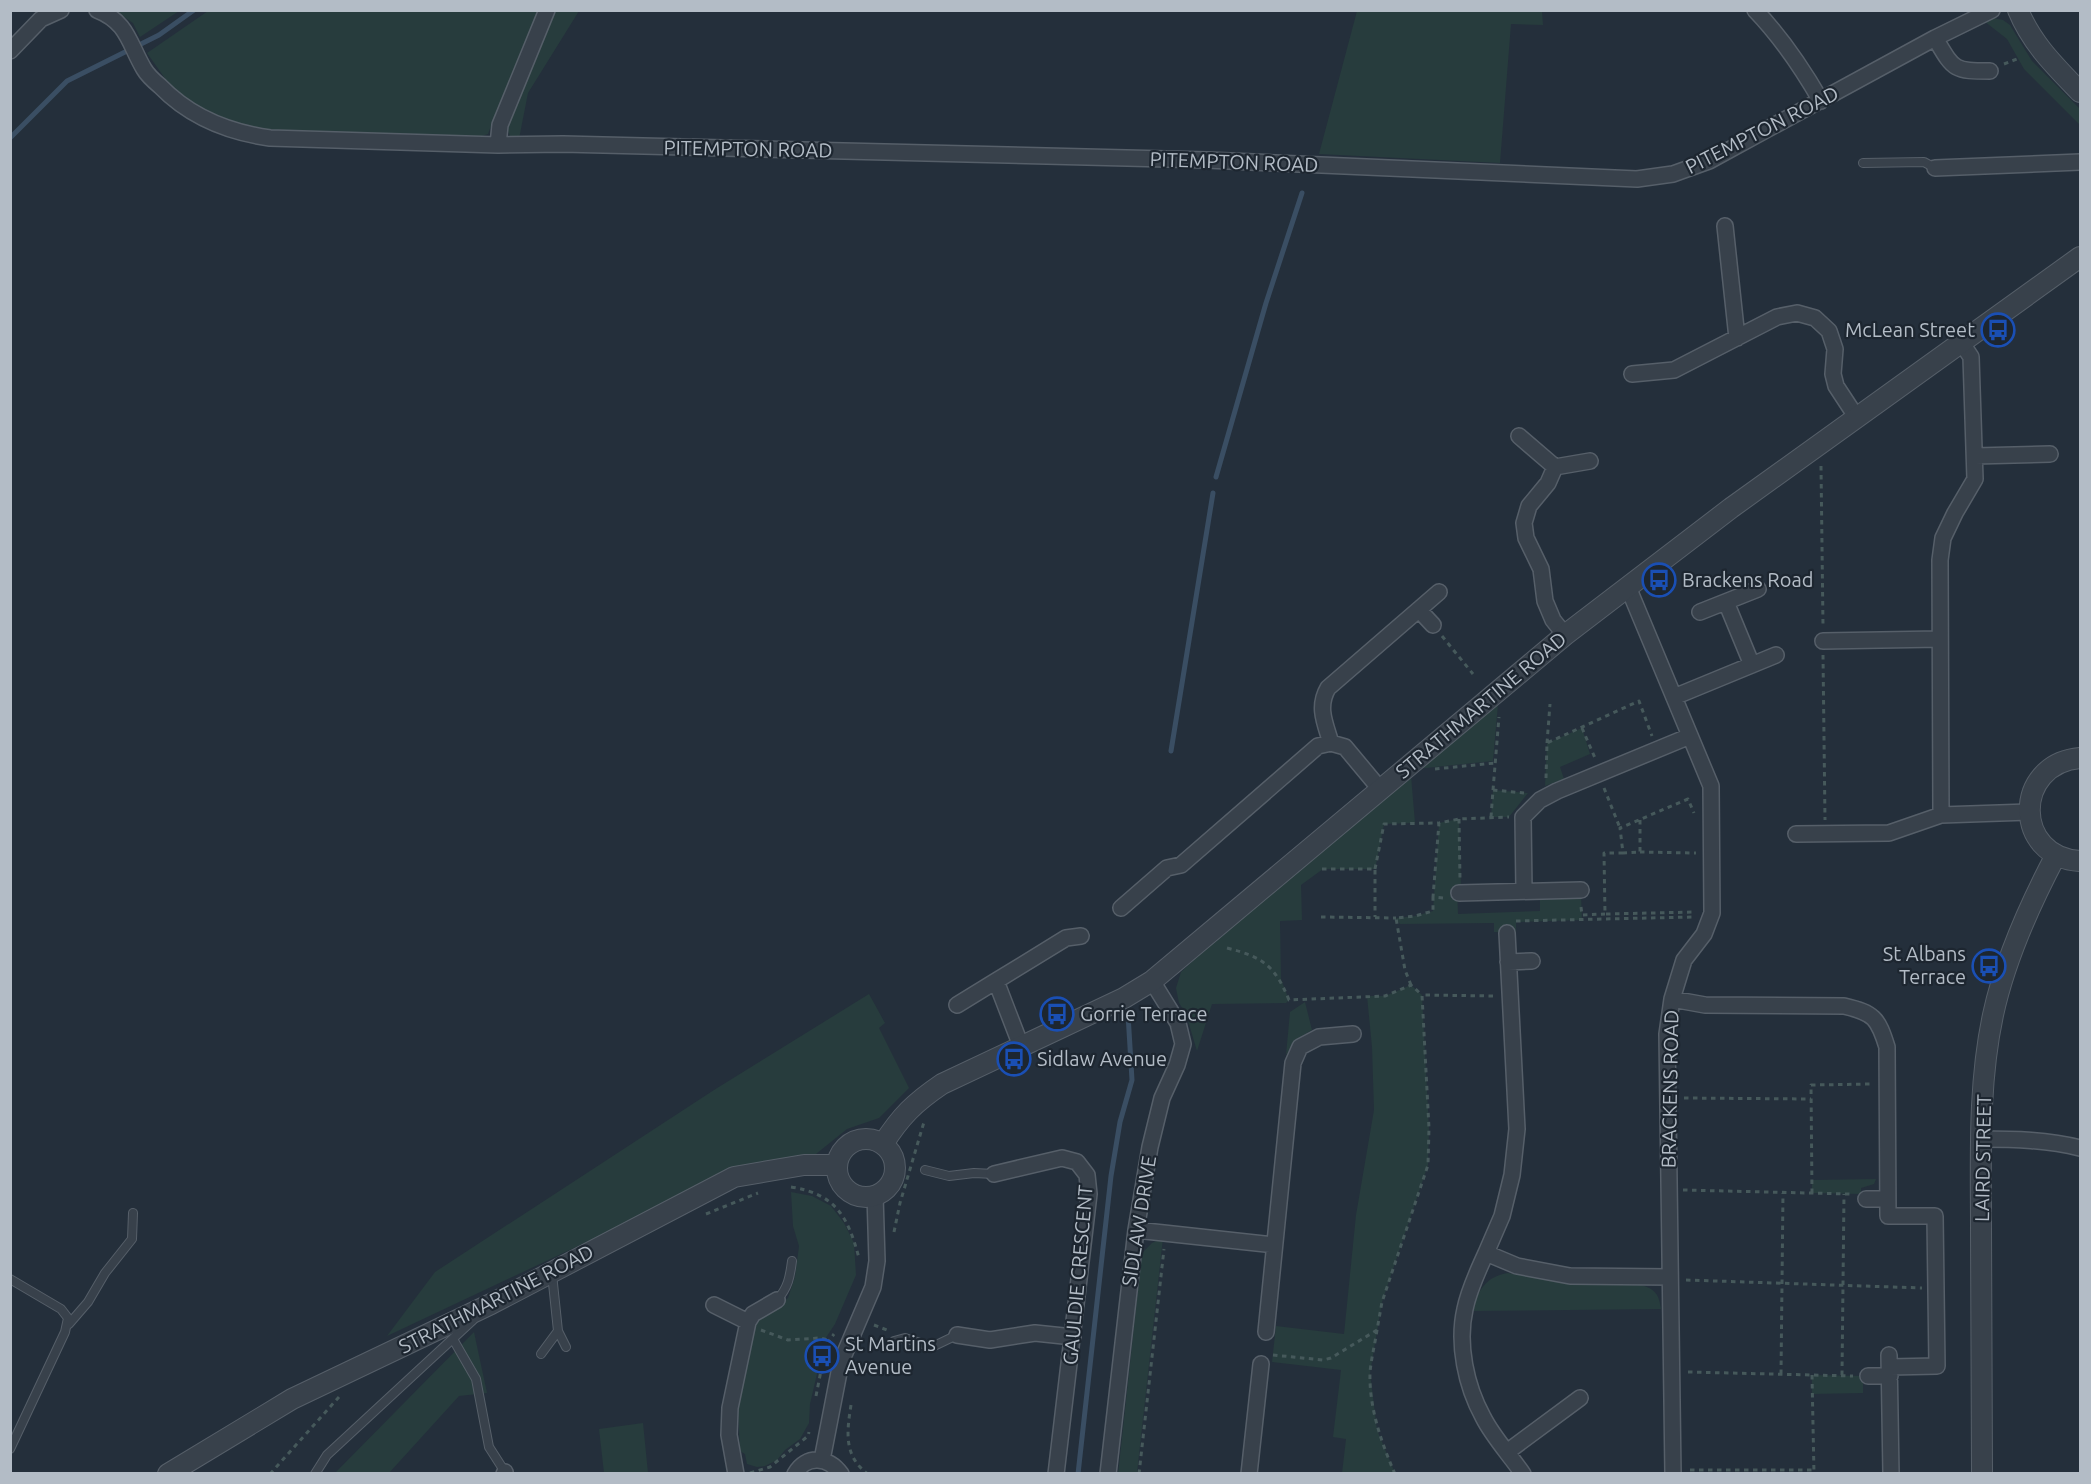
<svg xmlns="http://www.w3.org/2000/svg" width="2091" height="1484" font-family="Ubuntu,sans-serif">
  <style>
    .green { fill: #273c3d }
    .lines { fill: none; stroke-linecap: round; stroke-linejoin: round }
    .stream { stroke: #3a4e63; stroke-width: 5 }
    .service-casing { stroke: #565f69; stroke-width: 10 }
    .minor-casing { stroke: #565f69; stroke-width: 18 }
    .tertiary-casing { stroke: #565f69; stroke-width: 22 }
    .path { stroke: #46595b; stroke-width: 3; stroke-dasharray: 4.5 4.5; stroke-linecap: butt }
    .service { stroke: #38414b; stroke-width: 8 }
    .minor { stroke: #38414b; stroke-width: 15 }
    .tertiary { stroke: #38414b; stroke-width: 20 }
    .labels { text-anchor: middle; stroke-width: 4.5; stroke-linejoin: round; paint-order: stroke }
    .street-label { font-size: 20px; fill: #b3bcc6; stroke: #1d2630 }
    .poi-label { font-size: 20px; fill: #b3bcc6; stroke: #1d2630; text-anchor: start }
  </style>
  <rect width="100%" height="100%" fill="#242f3b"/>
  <!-- green -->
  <path class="green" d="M115,11H179L140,37L133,23Z
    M208,11H543L507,99L497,109L488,134L476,138L256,131L212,117L179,98L147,53Z
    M551,11H579L528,93L519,139L510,136L506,127Z
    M1357,11H1542L1543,25L1511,24L1500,163L1319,154Z
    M1993,18L2003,20L2010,25L2032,61L2080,109V125L2024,69L2007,39L1984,21Z
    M1498,704L1493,761L1416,769Z
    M1582,728L1590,754L1560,767L1564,779L1545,786L1547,743Z
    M1411,776L1415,823L1384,824L1375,869H1323L1301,885L1302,920L1280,921L1281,979L1289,1000L1286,1003L1212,1004L1197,1051L1186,1014L1179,1003L1176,988L1181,972L1236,921Z
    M1493,790L1528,793L1509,817H1491Z
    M1459,819L1461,886L1457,887L1458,914L1540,911V897L1581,895L1582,920L1516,922V933L1494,932V923L1400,924L1396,918L1415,916L1433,911L1439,823Z
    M1411,985L1422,995L1429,1128L1428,1165L1382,1302L1370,1373L1377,1430L1395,1473H1342L1346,1439L1333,1437L1341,1370L1272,1362L1276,1326L1344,1334L1356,1215L1374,1110L1372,1047L1367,996H1385Z
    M869,994L885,1023L879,1028L909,1088L879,1118L847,1129L816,1154L795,1162L733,1173L387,1336L435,1272L714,1090Z
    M1305,1002L1312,1030L1295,1040L1286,1055L1290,1012Z
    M1876,1179L1874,1184L1861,1188V1194L1812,1193V1180Z
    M791,1192L812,1196L831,1206L844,1223L854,1243L856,1275L835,1324L825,1339L810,1404L809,1423L800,1439L785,1450L777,1460L765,1466L757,1467L747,1464L745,1454L740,1451L738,1409L755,1321L774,1310L788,1298L795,1277L799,1246L793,1226Z
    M1163,1238L1137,1473L1118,1474L1142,1253L1152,1243Z
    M1508,1273L1570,1283L1641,1285C1655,1289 1659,1294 1661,1309L1471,1311C1478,1291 1486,1276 1508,1273Z
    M474,1332L487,1393L459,1396L389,1473L334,1474Z
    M1812,1375L1863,1376V1393L1812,1394Z
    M643,1423L648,1473H604L599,1429Z"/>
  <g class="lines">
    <!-- stream -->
    <path class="stream" d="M10,138L67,81L159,35L194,10
      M1216,477L1266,303L1302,193
      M1171,751L1213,493
      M1078,1474L1111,1176L1120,1122L1132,1080L1128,1014"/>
    <!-- service casing -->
    <g class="service-casing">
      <path id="service" d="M1863,163L1924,162L1935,168
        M925,1170L949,1176L974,1173L994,1174
        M10,1279L61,1309L68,1318L65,1332L10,1449
        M777,1300C788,1288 790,1277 792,1261
        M69,1324L88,1302L105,1273L132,1239L133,1213
        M558,1331L566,1347
        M453,1339L476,1379L489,1447L505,1472
        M894,1341L905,1338L932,1347L957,1335
        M541,1354L558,1331L552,1274
        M315,1474L327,1455L473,1320"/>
    </g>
    <!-- minor casing -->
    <g class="minor-casing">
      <path id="minor" d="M97,10C128,22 129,44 144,69C148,76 154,81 160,86C190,117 227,132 270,138L498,145L563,144L1207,160L1637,179L1673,174L1709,161L1935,38L1992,10
        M1755,10C1782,38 1802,68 1821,101
        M1935,38C1954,70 1953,71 1990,71
        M10,51L41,19L61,10
        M498,145L500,125L547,10
        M1935,168L2080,162
        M1725,226L1737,338
        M1632,374L1674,370L1777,317L1797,313L1815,318L1829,331L1835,349L1833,374L1836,386L1857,418
        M1519,436L1555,467
        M1975,456L2050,454
        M1628,587L1711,786L1712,913L1704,934L1684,960L1672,999L1667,1034L1673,1474
        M1726,602L1752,665
        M1419,610L1433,625
        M1700,612L1758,589
        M1565,635L1553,620L1545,601L1541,569L1526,538L1524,523L1529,506L1548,483L1555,467L1590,461
        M1823,641L1939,639
        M1674,697L1776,655
        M1331,743C1325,723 1317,707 1328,688L1439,592
        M1941,815L1940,560L1943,538L1955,513L1975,479L1971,357L1961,342
        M1796,834L1889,833L1941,815L2029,812
        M1524,891L1523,817L1540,800L1557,791L1690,736
        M1459,893L1581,890
        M1121,908L1167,868L1181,865L1318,746L1331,743L1345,747L1380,789
        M1507,933L1517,1129L1512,1175L1502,1216L1486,1253L1517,1266L1570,1276L1670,1277
        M1508,962L1532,961
        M1672,999L1705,1005L1844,1006C1874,1013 1878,1018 1887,1047L1888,1216H1935L1937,1366L1890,1367
        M957,1005L996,981
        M1021,1046L996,981L1066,938L1081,936
        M1981,1139C2015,1139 2048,1140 2080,1148
        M994,1174L1062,1158L1077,1162L1087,1175L1089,1194L1056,1474
        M1866,1199H1888
        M1136,1230L1274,1245
        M1486,1253C1478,1271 1469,1289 1465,1309C1457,1344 1466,1386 1483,1417C1493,1437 1510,1455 1523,1474
        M714,1305L748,1322L730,1408L729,1435L736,1474
        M748,1322L753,1314L777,1300
        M1266,1332L1293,1063L1300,1047L1319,1037L1353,1034
        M957,1335L990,1340L1035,1333L1073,1337
        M1889,1355L1891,1474
        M1868,1376H1890
        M1507,1452L1580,1398
        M822,1460L841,1362L873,1287L877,1261L875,1195
        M504,1474L505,1472
        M795,1474C806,1454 829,1457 841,1474
        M1108,1474L1136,1230L1150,1147L1162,1098L1177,1065L1183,1044L1178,1023L1152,981
        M1249,1474L1261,1364"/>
    </g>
    <!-- tertiary casing -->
    <g class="tertiary-casing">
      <path id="tertiary" d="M2018,10C2032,44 2055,66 2080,92
        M2080,758C2012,764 2014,858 2080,861
        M837 1168a29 29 0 1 1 58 0a29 29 0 1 1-58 0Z
        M883,1144C901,1116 914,1103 942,1084L1124,998L1152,981L1565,635L1731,508L2080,257
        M168,1474L292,1399L491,1304L734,1177L804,1165H837
        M1982,1474C1982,1392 1981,1310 1981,1228C1981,1158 1978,1085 1993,1015C2005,959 2029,906 2056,855"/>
    </g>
    <!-- path -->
    <path class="path" d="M2004,64L2017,59
      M1821,466L1823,625
      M1442,636L1473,674
      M1823,655L1825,820
      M1582,728L1595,758
      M1547,743L1550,704
      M1435,769L1495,763
      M1546,778L1547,743L1639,701L1652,736
      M1604,788L1620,828
      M1493,790L1499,717
      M1491,817L1493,790L1524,793
      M1459,819L1460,879
      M1640,820V852L1623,853L1620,828L1688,799L1694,813
      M1640,852L1696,853
      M1623,853H1604L1605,914L1695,912
      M1322,869H1375V917
      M1375,869L1384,824L1438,823
      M1443,898L1433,897L1439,823L1459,819L1509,817
      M1581,907L1582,915L1605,914
      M1321,917L1396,918
      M1516,921L1693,917
      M1227,948C1263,957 1275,966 1289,1000L1385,996L1411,985L1422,995
      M1411,985L1405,970L1396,918L1415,916L1433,911V897
      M1684,1098L1811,1099
      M791,1187C836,1194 848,1217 859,1258
      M1683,1190L1850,1194
      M1812,1193L1811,1085L1872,1084
      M706,1214L758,1193
      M894,1232L900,1203L924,1122
      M1686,1280L1922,1288
      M874,1325L887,1330
      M761,1330L788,1340L819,1338L830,1340
      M1377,1330C1375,1344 1371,1359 1370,1373C1369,1407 1381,1442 1395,1474
      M1273,1355L1323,1360L1331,1358L1377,1330L1382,1302L1428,1165L1429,1128L1422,995L1496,996
      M1688,1372L1853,1376
      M1781,1374L1783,1193
      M1812,1375L1814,1474
      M1842,1375L1844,1194
      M816,1396L826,1345L834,1334
      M851,1405C847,1431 843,1456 868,1474
      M1690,1470H1814
      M750,1473L770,1467L808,1436L809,1432
      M270,1474L339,1397
      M1139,1474L1164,1249"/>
    <!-- service -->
    <use href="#service" class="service"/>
    <!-- minor -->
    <use href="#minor" class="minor"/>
    <!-- tertiary -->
    <use href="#tertiary" class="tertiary"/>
  </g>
  <!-- icons -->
  <defs>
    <g id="bus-ring" transform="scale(1.725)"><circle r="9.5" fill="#1d2630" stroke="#1a4fb4" stroke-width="1.5"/><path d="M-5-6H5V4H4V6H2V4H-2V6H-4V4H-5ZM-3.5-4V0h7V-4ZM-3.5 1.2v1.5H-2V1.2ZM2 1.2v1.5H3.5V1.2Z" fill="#1a4fb4"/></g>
  </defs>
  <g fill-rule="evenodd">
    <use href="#bus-ring" x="1998" y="330"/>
    <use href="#bus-ring" x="1659" y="580"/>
    <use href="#bus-ring" x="1989" y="966"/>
    <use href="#bus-ring" x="1057" y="1014"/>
    <use href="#bus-ring" x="1014" y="1059"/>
    <use href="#bus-ring" x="822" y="1356"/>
  </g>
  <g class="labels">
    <!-- street labels -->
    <g class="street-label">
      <text transform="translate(1762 130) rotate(-27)" y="7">PITEMPTON ROAD</text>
      <text transform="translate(748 149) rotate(1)" y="7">PITEMPTON ROAD</text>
      <text transform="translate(1234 162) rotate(2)" y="7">PITEMPTON ROAD</text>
      <text transform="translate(1481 705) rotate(-40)" y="7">STRATHMARTINE ROAD</text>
      <text transform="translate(1670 1089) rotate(-89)" y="7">BRACKENS ROAD</text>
      <text transform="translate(1983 1158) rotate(-89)" y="7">LAIRD STREET</text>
      <text transform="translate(1139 1221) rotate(-81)" y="7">SIDLAW DRIVE</text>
      <text transform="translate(1078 1275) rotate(-85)" y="7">GAULDIE CRESCENT</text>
      <text transform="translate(496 1299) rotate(-27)" y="7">STRATHMARTINE ROAD</text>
    </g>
    <!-- poi labels -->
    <g class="poi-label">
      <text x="1975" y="337" text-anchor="end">McLean Street</text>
      <text x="1682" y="587">Brackens Road</text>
      <text x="1966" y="961" text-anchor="end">St Albans<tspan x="1966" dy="23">Terrace</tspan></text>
      <text x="1080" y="1021">Gorrie Terrace</text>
      <text x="1037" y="1066">Sidlaw Avenue</text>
      <text x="845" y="1351">St Martins<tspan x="845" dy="23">Avenue</tspan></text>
    </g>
  </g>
  <!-- border -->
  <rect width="2091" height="1484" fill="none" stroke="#b3bcc6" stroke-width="24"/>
</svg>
